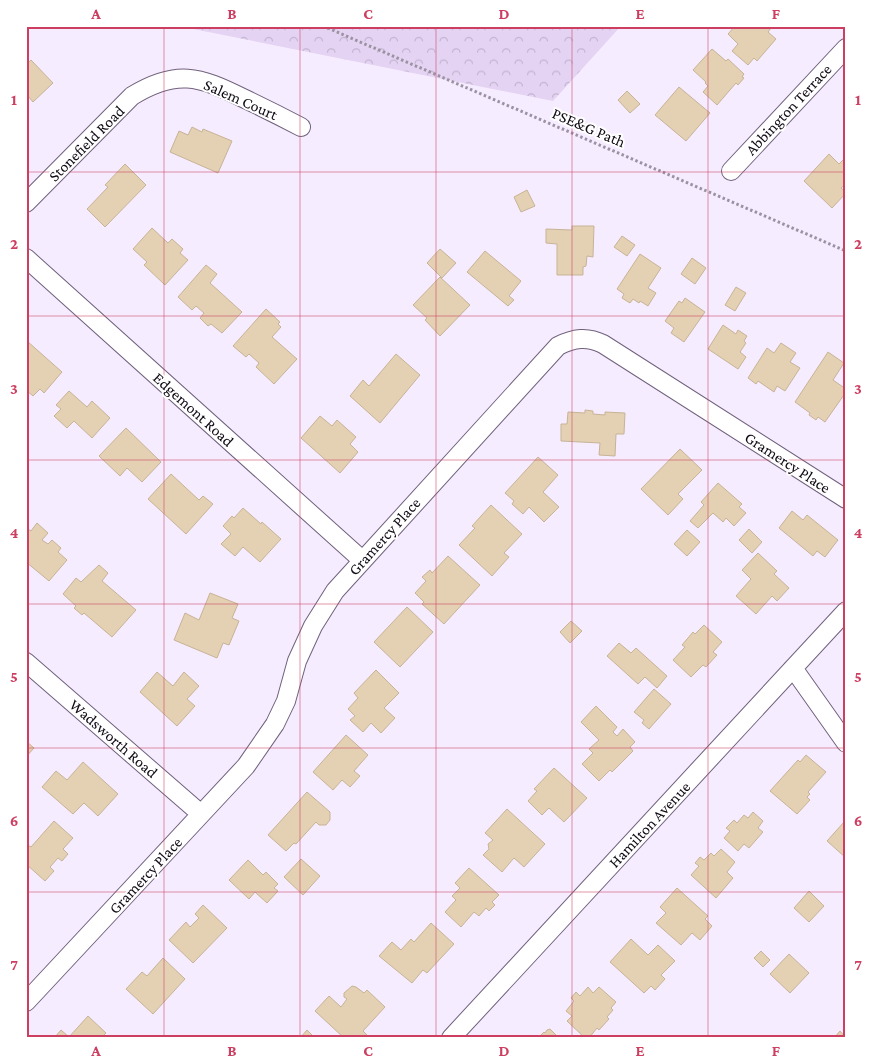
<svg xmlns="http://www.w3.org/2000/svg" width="872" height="1064" font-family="'Crimson Pro',serif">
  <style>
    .forest { fill: url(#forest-crowns) }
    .building { fill: #e4d0b2; stroke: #c7b396 }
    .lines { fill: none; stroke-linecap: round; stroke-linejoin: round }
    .street-casing { stroke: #70617d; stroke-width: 20 }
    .path { stroke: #9b92a2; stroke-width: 3; stroke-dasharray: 2.5 2.5; stroke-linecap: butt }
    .street { stroke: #fff; stroke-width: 18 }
    .grid { fill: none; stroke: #cd3e60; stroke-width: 1; stroke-opacity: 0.55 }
    .labels { text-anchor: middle; stroke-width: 4; stroke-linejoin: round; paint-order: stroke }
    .street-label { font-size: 16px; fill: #100a14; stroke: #fff }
    .neatline { fill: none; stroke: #cd3e60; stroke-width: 2 }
    .grid-label { font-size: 16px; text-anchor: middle; font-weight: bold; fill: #cd3e60 }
  </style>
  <defs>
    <pattern id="forest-crowns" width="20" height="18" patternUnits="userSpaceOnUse" patternTransform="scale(1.25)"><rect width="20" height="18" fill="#e5d3f4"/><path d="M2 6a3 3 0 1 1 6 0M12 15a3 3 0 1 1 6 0" fill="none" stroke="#c3b4d0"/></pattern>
  </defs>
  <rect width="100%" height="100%" fill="#f6ecff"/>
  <!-- forest -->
  <path class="forest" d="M178,26H621L553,101Z"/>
  <!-- building -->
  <path class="building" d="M735,26H769L771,28L768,32L776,39L757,61L754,58L748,65L732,51L738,44L728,34Z
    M712,49L726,61L728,59L744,74L742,77L744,78L738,85L736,83L717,105L703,92L708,86L705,83L706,82L693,70Z
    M31,60L53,83L33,102L28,96L26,98V65Z
    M679,87L710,113L686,141L655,115Z
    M627,91L640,104L630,113L618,100Z
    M192,127L202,132L203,129L232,141L218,173L170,152L179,131L188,135Z
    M829,154L839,164L846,157V184L841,188L846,193L832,208L804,181Z
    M125,164L146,185L105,227L87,209L108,187L105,185Z
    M527,190L535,206L521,212L514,197Z
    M572,226H594L593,257L587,256L586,266L583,267V275H557V244L546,243V229L572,230Z
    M152,228L168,243L172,239L183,249L180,253L188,260L165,285L144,265L147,262L133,249Z
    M622,236L635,245L627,256L614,247Z
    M440,249L456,263L442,278L427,263Z
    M485,251L521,281L509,296L514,300L508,306L467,272Z
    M640,254L661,268L648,288L656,293L648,306L640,301L639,303L633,299L630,303L622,298L624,294L617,289Z
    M692,258L706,268L695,284L681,274Z
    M206,265L217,274L210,283L242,312L222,333L211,324L208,326L200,318L204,313L196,306L192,310L178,297Z
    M440,277L470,305L440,336L425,320L427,318L413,305Z
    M736,287L746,293L735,311L725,305Z
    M685,298L705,312L684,342L671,333L674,328L665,321L679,301L682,303Z
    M266,309L280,322L278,324L281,327L272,337L297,359L274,384L256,367L259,363L249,354L246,357L233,346Z
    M723,325L736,334L738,330L747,336L744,341L746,343L740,352L746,357L738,369L708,349Z
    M27,341L62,372L44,393L40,389L33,396L26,390Z
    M781,343L796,353L790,362L800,368L785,391L777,386L774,392L758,381L756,384L748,378L767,348L774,353Z
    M828,352L844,363L833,380L846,389V392L825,422L818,417L816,420L809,415L810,413L795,402Z
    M396,354L420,375L380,423L350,396L363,380L369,386Z
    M69,391L87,407L92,401L110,418L92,438L74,421L67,428L54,416L61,409L56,405Z
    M585,410L593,411V414L605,415V412L625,413L624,434H616L615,456L599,455L600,443L561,441V424H567L568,412L585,413Z
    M320,416L332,426L337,420L356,437L350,444L358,452L340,473L301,438Z
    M126,428L161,462L142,482L127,468L120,476L99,456Z
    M680,449L702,470L678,494L683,499L668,515L641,489Z
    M538,457L558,475L543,492L559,507L544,522L529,507L523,514L512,504L514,501L505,493Z
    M171,474L199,500L203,496L213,504L186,534L148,499Z
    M718,483L742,504L739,507L746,513L734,526L726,518L723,522L713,513L698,528L690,521L704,505L701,502Z
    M491,505L522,534L504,553L509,557L492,576L459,545L475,528L472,526Z
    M243,508L261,524L262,522L281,539L260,562L243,547L235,556L221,544L231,534L223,526L232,516L234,518Z
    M792,511L803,520L807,515L838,540L825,557L817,551L813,556L779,528Z
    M37,523L48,533L42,540L48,544L52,540L61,548L58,552L67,560L49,581L26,562V531L28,529L31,531Z
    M749,529L762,542L752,553L739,540Z
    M687,530L700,542L687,556L674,544Z
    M758,553L777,571L774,574L789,588L777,601L772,596L756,614L736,596L751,579L742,570Z
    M448,556L480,585L444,624L422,604L424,602L415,593L426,581L422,577L430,570L432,573Z
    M99,565L108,573L102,581L136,610L112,637L84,613L82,615L74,608L76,606L63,594L76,578L81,582Z
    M210,593L238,604L232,618L239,621L229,645L223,643L217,658L174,640L185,613L199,620Z
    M407,607L433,632L400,667L374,642Z
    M571,621L582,631L570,643L560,632Z
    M704,625L722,642L713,652L717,655L706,667L703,665L691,677L673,660L685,647L682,645L693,632L695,634Z
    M619,643L631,653L636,648L667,676L657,688L645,677L638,684L607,656Z
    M376,670L399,693L384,708L395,718L381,733L371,723L363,732L350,720L355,716L348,709L358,698L354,693Z
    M157,672L173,686L184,672L199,686L187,699L195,706L177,726L140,692Z
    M654,689L671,704L649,729L642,723L644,720L634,712Z
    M596,706L617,727L613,732L617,736L623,729L635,742L630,747L633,751L612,772L610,770L599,781L582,764L593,753L589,749L599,740L581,722Z
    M346,735L368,755L354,771L360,776L350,787L342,780L333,790L313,772Z
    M26,741L34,748L26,757Z
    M806,755L826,772L808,792L810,794L807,797L810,800L797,814L770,791L798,760L800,762Z
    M83,762L118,794L98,816L84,803L73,814L42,787L56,771L67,780Z
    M554,768L587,798L564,822L549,808L542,815L528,801L537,791L534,789Z
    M307,792L330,812V820L326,825H319L316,822L296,844L294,843L286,851L268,835Z
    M507,809L545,844L524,867L514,858L502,872L483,855L489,849L488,844L493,840L485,833Z
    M753,812L763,821L758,828L763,832L749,848L744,844L738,851L724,838L730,831L726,828L734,820L737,823L744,815L748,818Z
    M54,821L73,838L63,849L68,854L62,861L58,858L50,867L54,871L45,881L26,864V844L31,847Z
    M844,822L846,824V858L827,841Z
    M721,849L735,862L727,872L733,878L716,898L691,875L699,866L695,863L700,857L704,860L711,853L714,856Z
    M301,859L320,876L303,895L284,877Z
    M248,860L263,875L266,872L278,884L274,888L278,891L267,903L255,892L249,899L229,880Z
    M469,868L499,895L492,902L495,905L489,911L486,908L479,916L474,912L461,927L445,912L456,900L452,896L460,888L455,883Z
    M677,888L708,916L705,919L712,926L700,940L692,933L681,945L656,923L666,913L660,907Z
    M809,891L824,906L809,922L794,908Z
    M203,905L227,928L193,963L169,940L186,922L190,927L199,918L195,914Z
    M431,923L454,944L427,973L423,970L412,983L379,956L392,942L401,950L411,939L414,942Z
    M631,939L648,955L658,945L675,961L661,975L665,979L655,990L651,986L644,993L610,962Z
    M761,951L770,960L763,967L754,958Z
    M789,954L809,973L790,993L770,974Z
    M163,958L185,979L153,1014L126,989L142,972L147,976Z
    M352,986L356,987L364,993L367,990L385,1007L363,1031L370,1038H344L315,1011L329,996L341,1007L347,999L344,997V993Z
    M588,987L593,993L599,987L616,1002L611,1008L613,1010L607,1017L609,1019L599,1030L597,1028L589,1038H585L567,1021L572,1016L566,1011L574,1001L571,998L576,992L580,996Z
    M88,1016L106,1033L101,1038H54L61,1030L69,1037Z
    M550,1029L556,1035L557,1038H538L544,1032L545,1033L547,1030Z
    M307,1030L315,1038H300Z
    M840,1031L846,1038H834Z"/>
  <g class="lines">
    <!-- street casing -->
    <g class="street-casing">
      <path id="street" d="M731,171L846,48
        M26,203L132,96C176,69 199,76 243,98C262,107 282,117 301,127
        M26,258L362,560
        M26,662L201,814
        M793,668L846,743
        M26,1002L246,766L275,724L286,701L297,661L313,626L335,591L558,346C574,338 587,336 603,344L846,499
        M451,1038L846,611"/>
    </g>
    <!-- path -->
    <path class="path" d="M323,26L846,251"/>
    <!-- street -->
    <use href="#street" class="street"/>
  </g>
  <!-- grid -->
  <path class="grid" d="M164,26V1038M300,26V1038M436,26V1038M572,26V1038M708,26V1038M26,172H846M26,316H846M26,460H846M26,604H846M26,748H846M26,892H846"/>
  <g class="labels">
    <!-- street labels -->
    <g class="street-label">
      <text transform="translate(241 99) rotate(24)" y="6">Salem Court</text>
      <text transform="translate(788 109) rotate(-47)" y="6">Abbington Terrace</text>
      <text transform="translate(589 127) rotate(23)" y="6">PSE&amp;G Path</text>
      <text transform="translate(86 143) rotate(-45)" y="6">Stonefield Road</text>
      <text transform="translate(194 409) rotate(42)" y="6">Edgemont Road</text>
      <text transform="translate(788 462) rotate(33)" y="6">Gramercy Place</text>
      <text transform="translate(384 536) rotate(-48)" y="6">Gramercy Place</text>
      <text transform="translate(114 738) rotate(41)" y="6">Wadsworth Road</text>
      <text transform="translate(649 824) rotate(-47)" y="6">Hamilton Avenue</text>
      <text transform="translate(145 875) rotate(-47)" y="6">Gramercy Place</text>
    </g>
  </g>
  <!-- border -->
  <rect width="872" height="1064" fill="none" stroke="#ffffff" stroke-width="55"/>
  <rect x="28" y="28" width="816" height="1008" class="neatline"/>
  <g class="grid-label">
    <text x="96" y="19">A</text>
    <text x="232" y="19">B</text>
    <text x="368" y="19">C</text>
    <text x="504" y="19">D</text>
    <text x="640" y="19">E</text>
    <text x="776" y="19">F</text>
    <text x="14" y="105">1</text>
    <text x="858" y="105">1</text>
    <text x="14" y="249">2</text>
    <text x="858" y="249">2</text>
    <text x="14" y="394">3</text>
    <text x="858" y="394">3</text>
    <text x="14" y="538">4</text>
    <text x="858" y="538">4</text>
    <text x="14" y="682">5</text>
    <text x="858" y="682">5</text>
    <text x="14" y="826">6</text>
    <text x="858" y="826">6</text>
    <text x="14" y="970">7</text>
    <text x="858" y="970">7</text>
    <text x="96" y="1056">A</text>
    <text x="232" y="1056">B</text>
    <text x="368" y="1056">C</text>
    <text x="504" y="1056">D</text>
    <text x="640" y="1056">E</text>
    <text x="776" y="1056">F</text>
  </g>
</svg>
